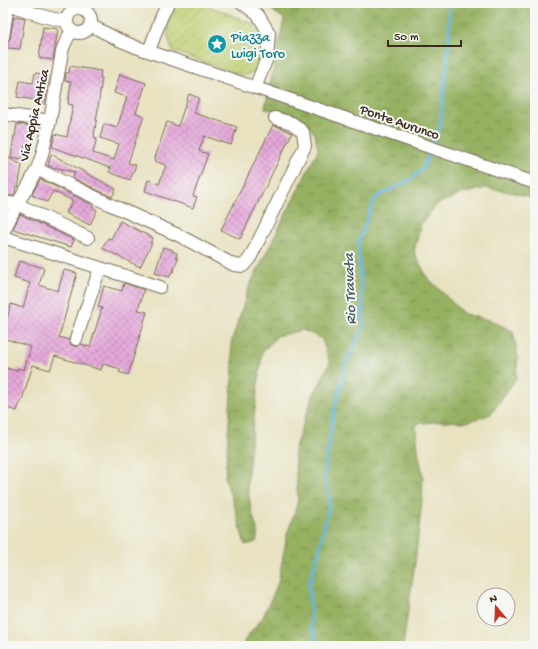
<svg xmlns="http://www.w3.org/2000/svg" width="538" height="649" font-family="'Gochi Hand',sans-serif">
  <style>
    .forest { fill: url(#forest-crowns); stroke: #686e40 }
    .garden { fill: url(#garden-furrows); stroke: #7c7c47 }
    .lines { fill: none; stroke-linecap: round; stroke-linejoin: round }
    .stream { stroke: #62b6de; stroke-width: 3 }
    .building { fill: url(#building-cross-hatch) }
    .minor-casing { stroke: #786a57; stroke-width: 14 }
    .minor { stroke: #fff; stroke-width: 12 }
    .labels { text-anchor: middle; stroke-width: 4; stroke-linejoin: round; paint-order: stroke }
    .culture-label { font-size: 14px; fill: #0d838f; stroke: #f6f6f2; text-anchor: start }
    .street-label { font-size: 14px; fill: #3b2a1e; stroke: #f6f6f2 }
    .water-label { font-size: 15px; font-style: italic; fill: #495b61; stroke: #f6f6f2 }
  </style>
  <defs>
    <pattern id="forest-crowns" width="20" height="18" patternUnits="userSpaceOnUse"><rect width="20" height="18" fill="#96b162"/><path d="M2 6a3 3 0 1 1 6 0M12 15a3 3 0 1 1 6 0" fill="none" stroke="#7c9050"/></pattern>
    <pattern id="garden-furrows" width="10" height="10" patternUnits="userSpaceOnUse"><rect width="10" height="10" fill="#bdce70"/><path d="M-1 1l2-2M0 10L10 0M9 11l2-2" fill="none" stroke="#a3b161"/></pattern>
    <pattern id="building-cross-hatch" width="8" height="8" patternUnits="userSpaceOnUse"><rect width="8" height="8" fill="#e6a9db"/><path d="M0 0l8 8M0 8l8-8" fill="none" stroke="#bc8ab1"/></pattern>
  </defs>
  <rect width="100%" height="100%" fill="#f6f6f2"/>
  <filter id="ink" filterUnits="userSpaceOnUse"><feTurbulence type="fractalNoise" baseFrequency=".025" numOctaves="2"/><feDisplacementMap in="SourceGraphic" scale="8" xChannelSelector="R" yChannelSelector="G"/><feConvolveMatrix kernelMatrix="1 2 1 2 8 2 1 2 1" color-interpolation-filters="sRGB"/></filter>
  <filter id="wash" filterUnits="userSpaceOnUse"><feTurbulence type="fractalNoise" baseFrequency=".012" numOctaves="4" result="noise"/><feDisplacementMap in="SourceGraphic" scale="16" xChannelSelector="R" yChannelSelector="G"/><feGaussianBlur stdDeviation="0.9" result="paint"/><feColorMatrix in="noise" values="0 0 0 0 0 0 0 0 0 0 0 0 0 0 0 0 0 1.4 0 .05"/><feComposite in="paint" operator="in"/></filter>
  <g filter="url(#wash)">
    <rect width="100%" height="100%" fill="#e8e2c1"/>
    <!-- forest -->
    <path class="forest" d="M262,3H535V199L515,193L486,188L461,194L437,204L421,224L414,252L427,277L464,314L489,320L513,331L518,357L516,379L491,414L467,422L441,421L416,424L418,450L423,476L422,501L415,563L403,646H243L244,641L263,617L278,583L287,535L298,501L294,450L312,398L330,363L322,339L303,330L277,336L262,353L252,433L247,484L251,509L258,533L256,542L245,545L235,508L225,479L233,365L231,343L249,287L318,150L315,134L305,121L265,108L284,19Z"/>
    <!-- garden -->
    <path class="garden" d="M179,3H202L253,24L260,33L264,45V51L257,70L252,73L242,76L173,51C164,33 167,18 179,3Z"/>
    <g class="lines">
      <!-- stream -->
      <path class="stream" d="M432,145L440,126L449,42V3
        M318,646L311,625L309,584L321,543L330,500L324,476L333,415L346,364L364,326L358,242L375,198L413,178L423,168L430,151"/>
    </g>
    <g id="blocks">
      <!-- building -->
      <path class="building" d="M14,16L25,18L20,49L7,48L8,42L10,38Z
        M43,27L58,29L53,60L39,58Z
        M70,66L101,71L100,78H102L94,137L97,138L93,153L114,160L119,144L100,138L104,124L117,128L127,97L114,93L120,74L146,83L136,113L144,116L128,163L136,165L130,180L109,172L111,168L52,147L55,134L67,137L73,105L68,104L71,82L65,81L66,73H69Z
        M35,73L49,75L45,104L34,103L35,100L17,97L20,81L33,83Z
        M189,94L199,98L194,113L237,127L231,145L204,136L199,151L208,154L193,196L197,197L193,208L145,191L148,180L159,184L166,165L154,161L167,122L178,126Z
        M17,124L35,126L32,146L25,145L22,160L11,158L14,136H15Z
        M273,125L282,128L292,133L240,239L221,230Z
        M51,154L116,189L112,197L73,178L75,172L48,166Z
        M8,158L22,165L18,188L16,186L15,193L13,196L3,195V178L5,179Z
        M40,179L93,205L92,207L97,210L90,225L66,213L73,201L53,191L47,202L32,195Z
        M20,214L74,240L71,247L13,229Z
        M120,221L153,238L150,243H152L140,267L102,248L108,238L111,239Z
        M163,247L173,250L172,251L177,253L176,257L178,258L173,272H171L170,277L155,273Z
        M19,261L44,268L39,285L58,291L64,270L77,273L59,337L69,340L70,344L74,346H78L81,344L90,347L102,308L98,307L104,286L122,291L124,283L144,290L138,310L147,312L128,375L119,372L121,369L103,364L101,370L55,356L50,370L33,365L21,403H20L17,411L3,407V378L6,368L17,371L18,368L24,370L31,347L3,338V333L11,304L23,308L30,283L14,278Z"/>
    </g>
  </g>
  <g filter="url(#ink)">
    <use href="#blocks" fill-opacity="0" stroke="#786a57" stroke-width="1"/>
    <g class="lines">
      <!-- minor casing -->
      <g class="minor-casing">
        <path id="minor" d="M4,3C24,9 45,19 67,21
          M242,3L258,15L269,33L267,58L255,88
          M67 21a12 12 0 1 1 24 0a12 12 0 1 1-24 0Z
          M90,25L119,40L136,47L535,183
          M3,37L8,4
          M149,51L161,18L168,3
          M3,114L50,121
          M37,169L109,204L178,235L234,265L243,266L250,258L305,146L303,132L292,123L275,118
          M3,202L17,204L88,238
          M3,233L17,204L27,188L37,169L42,155L50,121L62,52C64,44 67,38 72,31
          M3,237L160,287
          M76,339L100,268"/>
      </g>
      <!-- minor -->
      <use href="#minor" class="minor"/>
    </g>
  </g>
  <!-- icons -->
  <defs>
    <g id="sight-disc" transform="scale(1)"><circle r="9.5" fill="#0f9aa8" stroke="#f6f6f2"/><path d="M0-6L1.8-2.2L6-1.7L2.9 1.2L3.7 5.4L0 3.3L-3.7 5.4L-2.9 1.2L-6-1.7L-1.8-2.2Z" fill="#fff"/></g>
  </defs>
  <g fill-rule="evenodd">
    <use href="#sight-disc" x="217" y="44"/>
  </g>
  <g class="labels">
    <!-- culture labels -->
    <g class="culture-label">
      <text x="231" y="41">Piazza<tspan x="231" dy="16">Luigi Toro</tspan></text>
    </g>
    <!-- street labels -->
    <g class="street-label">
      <text transform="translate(33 115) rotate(-77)" y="5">Via Appia Antica</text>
      <text transform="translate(400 121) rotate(19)" y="5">Ponte Aurunco</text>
    </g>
    <!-- water labels -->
    <g class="water-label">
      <text transform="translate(349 289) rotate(-92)" y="5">Rio Travata</text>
    </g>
  </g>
  <!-- margin -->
  <rect width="538" height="649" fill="none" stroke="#f6f6f2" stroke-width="16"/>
  <!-- north arrow -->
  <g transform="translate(496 607) rotate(341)"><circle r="19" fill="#f6f6f2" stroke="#aba49d"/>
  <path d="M0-3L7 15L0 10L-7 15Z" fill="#c8321e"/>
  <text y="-6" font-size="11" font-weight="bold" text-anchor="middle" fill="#3b2a1e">N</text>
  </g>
  <!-- scale -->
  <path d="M388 40v6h73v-6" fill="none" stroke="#3b2a1e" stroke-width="2"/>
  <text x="394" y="40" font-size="12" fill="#3b2a1e" stroke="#f6f6f2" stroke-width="3" paint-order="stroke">50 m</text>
</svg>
